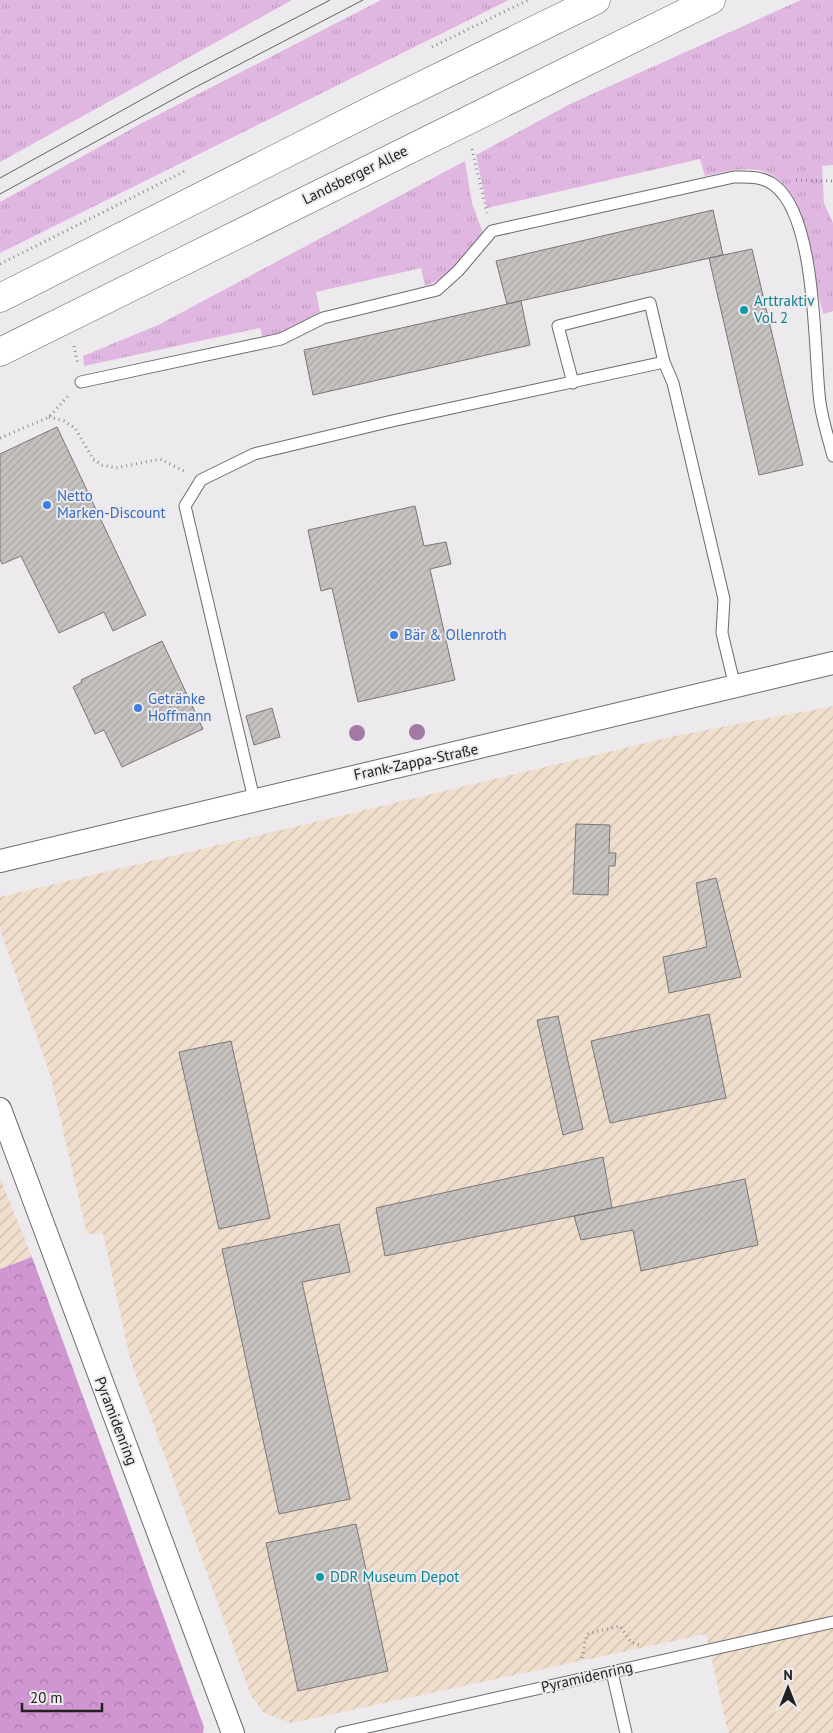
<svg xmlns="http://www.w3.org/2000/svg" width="833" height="1733" font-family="'PT Sans',sans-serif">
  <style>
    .industrial { fill: url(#industrial-furrows) }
    .grass { fill: url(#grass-tufts) }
    .forest { fill: url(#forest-crowns) }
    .building { fill: url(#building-hatch); stroke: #7b7776 }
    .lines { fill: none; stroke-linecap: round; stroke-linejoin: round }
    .lane-casing { stroke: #6d6a6d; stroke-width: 13 }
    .street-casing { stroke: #6d6a6d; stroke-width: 24 }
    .primary-casing { stroke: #6d6a6d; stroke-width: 29 }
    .path { stroke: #8d8a8d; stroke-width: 3; stroke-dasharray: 1 4; stroke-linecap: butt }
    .lane { stroke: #fff; stroke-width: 11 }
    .street { stroke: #fff; stroke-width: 22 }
    .primary { stroke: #fff; stroke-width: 28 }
    .tram { stroke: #636263; stroke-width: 1 }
    .tree { fill: #a27aa4 }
    .culture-dot { fill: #0f9aa8; stroke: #edeaed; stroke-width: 2 }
    .shop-dot { fill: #3f7fe0; stroke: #edeaed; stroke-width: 2 }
    .labels { text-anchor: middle; stroke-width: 4; stroke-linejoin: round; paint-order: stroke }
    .street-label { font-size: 15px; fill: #222122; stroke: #edeaed }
    .culture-label { font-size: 15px; fill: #0d838f; stroke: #edeaed; text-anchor: start }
    .shop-label { font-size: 15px; fill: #366cbe; stroke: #edeaed; text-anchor: start }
  </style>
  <defs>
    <pattern id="industrial-furrows" width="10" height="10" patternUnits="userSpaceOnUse" patternTransform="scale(1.25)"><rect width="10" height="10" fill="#f0decd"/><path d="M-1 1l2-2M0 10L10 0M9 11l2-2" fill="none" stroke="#cebeb0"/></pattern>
    <pattern id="grass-tufts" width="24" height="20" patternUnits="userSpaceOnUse" patternTransform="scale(1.25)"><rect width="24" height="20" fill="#e0b7e1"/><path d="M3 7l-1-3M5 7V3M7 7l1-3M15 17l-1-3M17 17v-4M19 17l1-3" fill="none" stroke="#c09dc1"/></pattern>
    <pattern id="forest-crowns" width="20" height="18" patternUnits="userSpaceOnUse" patternTransform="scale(1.25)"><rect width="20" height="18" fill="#d096d2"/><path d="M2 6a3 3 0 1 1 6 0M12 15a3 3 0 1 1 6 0" fill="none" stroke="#a87aaa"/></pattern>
    <pattern id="building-hatch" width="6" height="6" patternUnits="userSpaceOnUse" patternTransform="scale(1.25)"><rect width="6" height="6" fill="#c5c1bf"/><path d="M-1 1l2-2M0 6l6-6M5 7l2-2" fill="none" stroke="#a9a6a4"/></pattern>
  </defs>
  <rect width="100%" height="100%" fill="#edeaed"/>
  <!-- industrial -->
  <path class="industrial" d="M833,706V1733H728L706,1634L291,1723L264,1713L251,1696L130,1359L103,1233L87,1234L51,1078L0,929V897L675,736Z
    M0,1178L32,1257L0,1269Z"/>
  <!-- grass -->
  <path class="grass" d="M0,0H292L0,162Z
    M381,0H509L0,253V202L144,122Z
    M801,0H833V165L822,166L824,203L833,223V311L823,314L796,202C774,160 744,167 705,176L700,159L487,208L476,155L570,104Z
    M465,161L472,203L483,233C463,252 453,277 425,286L421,268L316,292L320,312C302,323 284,332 263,339L260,328L84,366L83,356L158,325Z"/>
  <!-- forest -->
  <path class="forest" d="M32,1257L204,1727L203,1733H0V1269Z"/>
  <!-- building -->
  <path class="building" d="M713,210L723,255L507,304L496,261Z
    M752,249L803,465L759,475L709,258Z
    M521,301L530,345L313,395L304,350Z
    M57,427L146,615L113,631L104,612L59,633L21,556L2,564L0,559V454Z
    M415,506L424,546L446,542L451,564L430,569L455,680L358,702L332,588L321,591L308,530Z
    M162,641L203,729L122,767L104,730L95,734L73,687L82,682L81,680Z
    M272,708L280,737L254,745L246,716Z
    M576,824L610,825L609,853H616L615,866H609L608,895L573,894Z
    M716,878L741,977L669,993L663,957L707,947L696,883Z
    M709,1014L726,1098L610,1123L591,1041Z
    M558,1016L583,1129L563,1135L537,1020Z
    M231,1041L270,1218L219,1229L179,1052Z
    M603,1157L612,1208L385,1256L376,1208Z
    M745,1179L758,1245L641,1271L633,1230L581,1240L574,1216Z
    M339,1224L350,1272L302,1282L350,1499L279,1514L222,1249Z
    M356,1524L388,1671L298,1691L266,1543Z"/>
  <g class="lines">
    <!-- lane casing -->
    <g class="lane-casing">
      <path id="lane" d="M81,382L281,339L323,318L437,290L458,271L492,231L734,177C748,177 762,176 774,185C816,216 814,344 819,393C820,414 828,436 833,456
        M573,383L558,326L650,303L664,362L673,383L724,599L722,633L735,687
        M254,799L185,506L201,480L254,454L392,421L664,362
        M612,1672L626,1733
        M341,1733L833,1622"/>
    </g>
    <!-- street casing -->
    <g class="street-casing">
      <path id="street" d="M0,861L833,663
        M0,1109L233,1733"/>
    </g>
    <!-- primary casing -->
    <g class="primary-casing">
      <path id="primary" d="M0,298L370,111L596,0
        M0,352L711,0"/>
    </g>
    <!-- path -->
    <path class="path" d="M432,47L528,0
      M472,149L487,213
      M796,180L833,181
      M0,264L187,170
      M74,346L78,365
      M49,417L64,421L75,428L93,459L102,465L116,468L160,459L184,471
      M0,438L49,417L69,395
      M582,1658L587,1634L620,1626L631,1642L639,1645"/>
    <!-- lane -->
    <use href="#lane" class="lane"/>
    <!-- street -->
    <use href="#street" class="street"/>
    <!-- primary -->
    <use href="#primary" class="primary"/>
    <!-- tram -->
    <path class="tram" d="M0,178L186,75L330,0
      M0,194L194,88L363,0"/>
  </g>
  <!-- trees -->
  <g class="tree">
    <circle cx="417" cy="732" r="8"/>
    <circle cx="357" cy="733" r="8"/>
  </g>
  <!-- markers -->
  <g class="culture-dot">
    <circle cx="744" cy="310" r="5"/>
    <circle cx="320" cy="1577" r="5"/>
  </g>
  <g class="shop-dot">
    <circle cx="47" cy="505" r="5"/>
    <circle cx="394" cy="635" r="5"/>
    <circle cx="138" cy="708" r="5"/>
  </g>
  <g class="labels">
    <!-- street labels -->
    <g class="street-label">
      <text transform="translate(355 175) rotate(-26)" y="5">Landsberger Allee</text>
      <text transform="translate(416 762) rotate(-12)" y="5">Frank-Zappa-Straße</text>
      <text transform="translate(116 1421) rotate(69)" y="5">Pyramidenring</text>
      <text transform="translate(587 1677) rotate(-13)" y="5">Pyramidenring</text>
    </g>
    <!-- culture labels -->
    <g class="culture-label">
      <text x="754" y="306">Arttraktiv<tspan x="754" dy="17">Vol. 2</tspan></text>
      <text x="330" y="1582">DDR Museum Depot</text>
    </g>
    <!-- shop labels -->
    <g class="shop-label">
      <text x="57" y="501">Netto<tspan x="57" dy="17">Marken-Discount</tspan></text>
      <text x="404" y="640">Bär &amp; Ollenroth</text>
      <text x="148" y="704">Getränke<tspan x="148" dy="17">Hoffmann</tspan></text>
    </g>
  </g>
  <!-- north arrow -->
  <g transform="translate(788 1688)" stroke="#edeaed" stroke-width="4" paint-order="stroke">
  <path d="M0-4L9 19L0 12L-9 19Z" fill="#222122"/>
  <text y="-8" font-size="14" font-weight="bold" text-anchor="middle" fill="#222122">N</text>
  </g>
  <!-- scale -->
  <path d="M22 1703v8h80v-8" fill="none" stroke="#222122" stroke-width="2.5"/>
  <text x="30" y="1703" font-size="15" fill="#222122" stroke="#edeaed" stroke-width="4" paint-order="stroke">20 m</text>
</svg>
